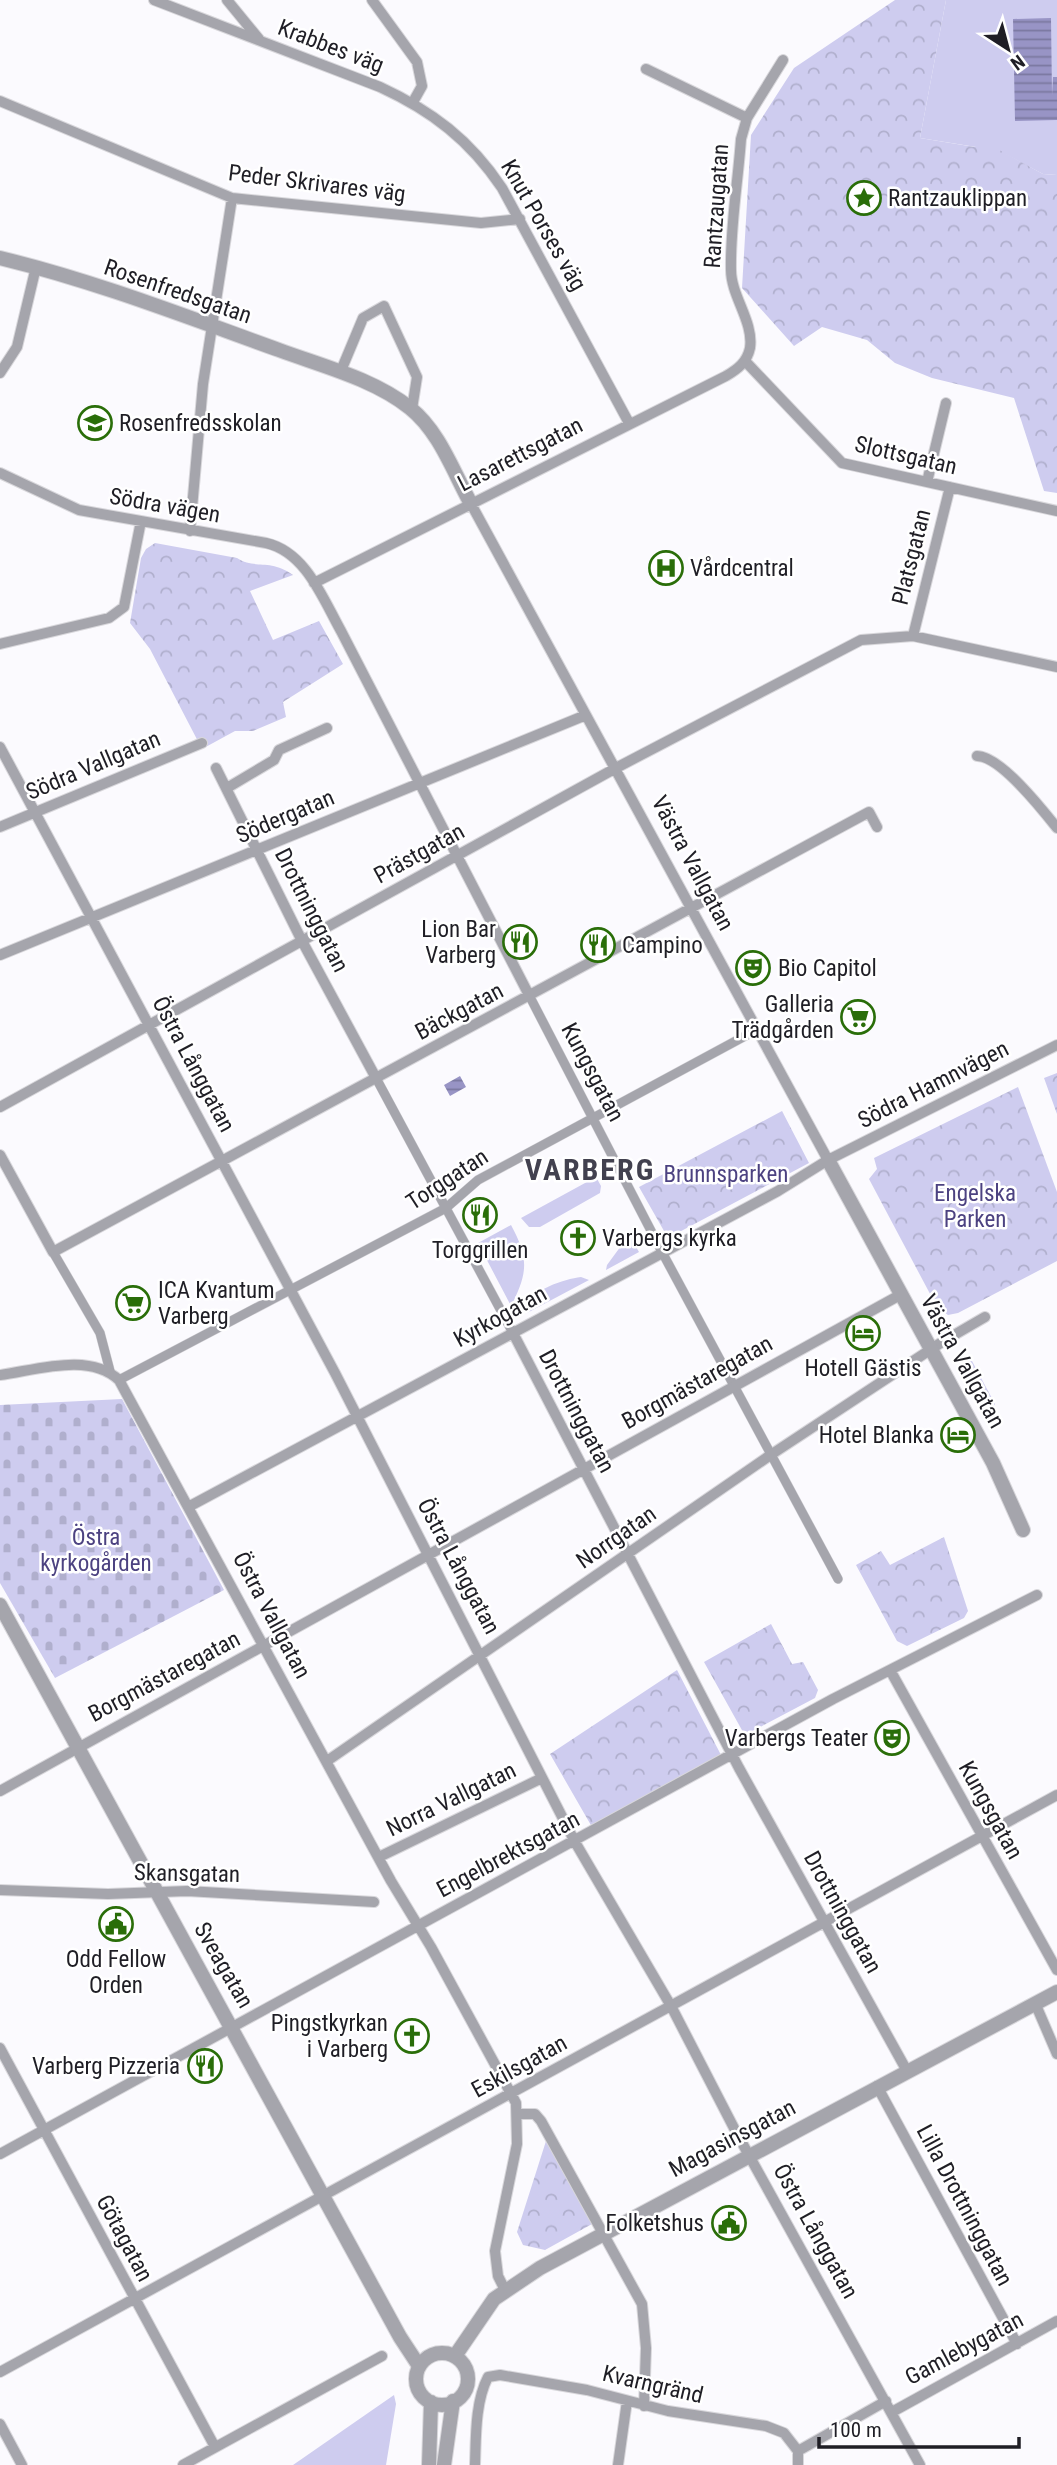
<svg xmlns="http://www.w3.org/2000/svg" width="1057" height="2465" font-family="'Roboto Condensed',sans-serif">
  <style>
    .grass { fill: #ceccef }
    .cemetery { fill: url(#cemetery-stones) }
    .park { fill: url(#park-crowns) }
    .water { fill: url(#water-rules) }
    .lines { fill: none; stroke-linecap: round; stroke-linejoin: round }
    .pedestrian-casing { stroke: #d8d7db; stroke-width: 10 }
    .minor-casing { stroke: #d8d7db; stroke-width: 12 }
    .tertiary-casing { stroke: #d8d7db; stroke-width: 16 }
    .pedestrian { stroke: #a5a5ac; stroke-width: 9 }
    .minor { stroke: #a5a5ac; stroke-width: 10 }
    .tertiary { stroke: #a5a5ac; stroke-width: 14 }
    .labels { text-anchor: middle; stroke-width: 5; stroke-linejoin: round; paint-order: stroke }
    .street-label { font-size: 23px; fill: #1f1e25; stroke: #fff }
    .poi-label { font-size: 23px; fill: #1f1e25; stroke: #fff; text-anchor: start }
    .park-label { font-size: 23px; fill: #4c4281; stroke: #fff }
    .district-label { font-size: 30px; font-weight: bold; letter-spacing: 2px; fill: #42414f; stroke: #fff }
  </style>
  <defs>
    <pattern id="cemetery-stones" width="16" height="16" patternUnits="userSpaceOnUse" patternTransform="scale(1.75)"><rect width="16" height="16" fill="#ceccef"/><path d="M2 7V4a2 2 0 0 1 4 0v3zM10 15v-3a2 2 0 0 1 4 0v3z" fill="#b0afcd"/></pattern>
    <pattern id="park-crowns" width="20" height="18" patternUnits="userSpaceOnUse" patternTransform="scale(1.75)"><rect width="20" height="18" fill="#ceccef"/><path d="M2 6a3 3 0 1 1 6 0M12 15a3 3 0 1 1 6 0" fill="none" stroke="#b0afcd"/></pattern>
    <pattern id="water-rules" width="6" height="5" patternUnits="userSpaceOnUse" patternTransform="scale(1.75)"><rect width="6" height="5" fill="#9894c5"/><path d="M0 2.5h6" fill="none" stroke="#7b78a0"/></pattern>
  </defs>
  <rect width="100%" height="100%" fill="#fbfafe"/>
  <!-- grass -->
  <path class="grass" d="M946,0H1057V175L1043,174L992,147H976L920,138Z
    M596,1177L601,1186L600,1193L540,1227H529L521,1218Z
    M511,1225C529,1258 528,1273 511,1306L478,1243Z
    M629,1235L639,1252L606,1270L607,1265Z
    M581,1277L589,1280L527,1313L525,1307C531,1290 564,1279 581,1277Z
    M394,2395L396,2404L386,2465H293Z"/>
  <!-- cemetery -->
  <path class="cemetery" d="M122,1399L224,1590L55,1678L0,1583V1405Z"/>
  <!-- park -->
  <path class="park" d="M895,0H946L920,138L975,147L992,146L1043,174L1057,175V493L1044,491L1014,398L932,378L895,363L867,340L822,327L794,346L742,288L751,135L794,68Z
    M155,543L237,558C255,570 270,558 293,575L250,591L273,640L319,621L343,664L283,702L286,717L253,731H235L202,749L150,649L130,623L141,558L146,549Z
    M1057,1073V1114L1044,1078Z
    M1018,1087L1057,1192V1261L958,1313L948,1315L937,1307L869,1179L877,1169L874,1158Z
    M782,1111L809,1163L668,1238L639,1187Z
    M972,1361L995,1404L988,1415L959,1362Z
    M944,1537L968,1611L964,1618L907,1646L897,1641L856,1565L881,1551L890,1565Z
    M771,1624L792,1664L803,1662L818,1690L815,1698L749,1733L743,1732L704,1662Z
    M677,1670L721,1755L592,1827L550,1754Z
    M546,2141L592,2224L545,2250L523,2245L517,2232Z"/>
  <!-- water -->
  <path class="water" d="M1051,18L1052,95L1053,77H1057V120L1015,121L1013,19Z
    M460,1076L466,1087L450,1096L444,1085Z"/>
  <g class="lines">
    <!-- pedestrian casing -->
    <g class="pedestrian-casing">
      <path id="pedestrian" d="M530,997L662,1252L838,1579
        M376,1078L513,1333
        M53,1252L100,1333L110,1371
        M119,1380L446,1208L478,1180L758,1029"/>
    </g>
    <!-- minor casing -->
    <g class="minor-casing">
      <path id="minor" d="M154,0L380,87C432,111 470,140 502,188L629,423
        M227,0L259,39
        M372,0L417,62L422,86L413,102
        M646,69L747,118
        M0,101L232,198L481,223L520,219
        M745,361L842,463L1057,511
        M0,373L17,347L36,267
        M340,373L363,318L384,306L417,377L412,409
        M0,473L79,510L266,543C306,552 323,599 341,631L530,997
        M927,482L946,403
        M470,502L828,1160
        M190,531L203,384L232,198
        M314,583L726,376C738,369 747,362 750,348C754,322 731,296 731,270C730,227 738,182 741,139L747,118L783,60
        M913,636L950,487
        M0,644L109,618L124,607L141,521
        M0,747L335,1373L575,1842L671,2006L735,2130L920,2465
        M977,756C1000,756 1042,809 1057,828
        M216,768L302,941L376,1078
        M227,788L274,760L279,750L327,728
        M0,827L202,743
        M0,955L586,715
        M0,1107L616,768L861,640L913,636L1057,667
        M0,1155L53,1252L869,812L877,827
        M513,1333L739,1768L907,2071
        M0,1375C37,1370 89,1352 119,1380L391,1881L431,1947L516,2103L517,2144L495,2251L498,2276L505,2290
        M190,1506L778,1191L828,1160L1057,1045
        M890,1670L1057,1970
        M327,1761L772,1454L942,1342L985,1317
        M0,1791L900,1295
        M379,1857L542,1778
        M0,1890L108,1894L187,1891L374,1902
        M1035,2003L1057,2054
        M0,2048L215,2447
        M877,2086L1017,2344
        M518,2114H535L541,2121L642,2304L646,2348L644,2406
        M0,2154L833,1699L1037,1595
        M0,2372L1057,1795
        M892,2412L1057,2321
        M0,2424L22,2465
        M183,2465L382,2356
        M475,2465C476,2437 475,2402 488,2377L500,2375L587,2390L668,2411L766,2426L784,2433L798,2451
        M618,2465L627,2401
        M798,2465V2451L886,2401"/>
    </g>
    <!-- tertiary casing -->
    <g class="tertiary-casing">
      <path id="tertiary" d="M0,258C95,281 187,317 279,350C322,366 374,379 410,408C439,431 453,471 470,502
        M828,1160L993,1463L1023,1530
        M0,1605L400,2337L419,2366
        M416 2379a26 26 0 1 1 52 0a26 26 0 1 1-52 0Z
        M455,2356L494,2299L540,2268L1057,1992
        M429,2465L431,2402
        M444,2465L453,2401"/>
    </g>
    <!-- pedestrian -->
    <use href="#pedestrian" class="pedestrian"/>
    <!-- minor -->
    <use href="#minor" class="minor"/>
    <!-- tertiary -->
    <use href="#tertiary" class="tertiary"/>
  </g>
  <!-- icons -->
  <defs>
    <g id="sight-ring" transform="scale(1.75)"><circle r="9.5" fill="#fff" stroke="#2a6e09" stroke-width="1.5"/><path d="M0-6L1.8-2.2L6-1.7L2.9 1.2L3.7 5.4L0 3.3L-3.7 5.4L-2.9 1.2L-6-1.7L-1.8-2.2Z" fill="#2a6e09"/></g>
    <g id="school-ring" transform="scale(1.75)"><circle r="9.5" fill="#fff" stroke="#2a6e09" stroke-width="1.5"/><path d="M0-5L7-2L0 1L-7-2ZM-4 1L0 2.5L4 1V4Q0 6-4 4Z" fill="#2a6e09"/></g>
    <g id="hospital-ring" transform="scale(1.75)"><circle r="9.5" fill="#fff" stroke="#2a6e09" stroke-width="1.5"/><path d="M-5-5h3v3.5h4V-5h3V5h-3V1.5h-4V5h-3Z" fill="#2a6e09"/></g>
    <g id="restaurant-ring" transform="scale(1.75)"><circle r="9.5" fill="#fff" stroke="#2a6e09" stroke-width="1.5"/><path d="M-5-6h1v4h1v-4h1v4h1v-4h1v5L-1.5 .5V6h-2V.5L-5-1ZM5-6V6H3V1.5H1.5Q1.5-4 5-6Z" fill="#2a6e09"/></g>
    <g id="theatre-ring" transform="scale(1.75)"><circle r="9.5" fill="#fff" stroke="#2a6e09" stroke-width="1.5"/><path d="M-5-5.5Q0-4 5-5.5V0Q5 5 0 6Q-5 5-5 0ZM-3.3-2.5H-1v1.5H-3.3ZM1-2.5H3.3v1.5H1ZM-2.8 1Q0 5.5 2.8 1Z" fill="#2a6e09"/></g>
    <g id="supermarket-ring" transform="scale(1.75)"><circle r="9.5" fill="#fff" stroke="#2a6e09" stroke-width="1.5"/><path d="M-6-5.5h2.5l.6 2H6L4.5 2H-2.5L-4.4-4H-6ZM-1.5 3.2a1.3 1.3 0 1 0 .1 0ZM3 3.2a1.3 1.3 0 1 0 .1 0Z" fill="#2a6e09"/></g>
    <g id="church-ring" transform="scale(1.75)"><circle r="9.5" fill="#fff" stroke="#2a6e09" stroke-width="1.5"/><path d="M-1.2-6h2.4v3.5h3.3v2.4h-3.3V6h-2.4V-.1h-3.3v-2.4h3.3Z" fill="#2a6e09"/></g>
    <g id="hotel-ring" transform="scale(1.75)"><circle r="9.5" fill="#fff" stroke="#2a6e09" stroke-width="1.5"/><path d="M-6-4.5h1.5V1H6V5H4.5V3h-9V5H-6ZM-4 0a1.8 1.8 0 1 1 3.6 0ZM.5 0V-2.5h3Q6-2.5 6 0Z" fill="#2a6e09"/></g>
    <g id="civic-ring" transform="scale(1.75)"><circle r="9.5" fill="#fff" stroke="#2a6e09" stroke-width="1.5"/><path d="M-.6-6.5H3V-4.5H.6V-3L4-1V1h2V6H-6V1h2V-1L-.6-3ZM-1.2 2.5V6h2.4V2.5Z" fill="#2a6e09"/></g>
  </defs>
  <g fill-rule="evenodd">
    <use href="#sight-ring" x="864" y="198"/>
    <use href="#school-ring" x="95" y="423"/>
    <use href="#hospital-ring" x="666" y="568"/>
    <use href="#restaurant-ring" x="520" y="942"/>
    <use href="#restaurant-ring" x="598" y="945"/>
    <use href="#theatre-ring" x="753" y="968"/>
    <use href="#supermarket-ring" x="858" y="1017"/>
    <use href="#restaurant-ring" x="480" y="1215"/>
    <use href="#church-ring" x="578" y="1238"/>
    <use href="#supermarket-ring" x="133" y="1303"/>
    <use href="#hotel-ring" x="863" y="1333"/>
    <use href="#hotel-ring" x="958" y="1435"/>
    <use href="#theatre-ring" x="892" y="1738"/>
    <use href="#civic-ring" x="116" y="1924"/>
    <use href="#church-ring" x="412" y="2036"/>
    <use href="#restaurant-ring" x="205" y="2066"/>
    <use href="#civic-ring" x="729" y="2223"/>
  </g>
  <g class="labels">
    <!-- street labels -->
    <g class="street-label">
      <text transform="translate(331 46) rotate(21)" y="8">Krabbes väg</text>
      <text transform="translate(317 183) rotate(7)" y="8">Peder Skrivares väg</text>
      <text transform="translate(716 206) rotate(-86)" y="8">Rantzaugatan</text>
      <text transform="translate(544 225) rotate(60)" y="8">Knut Porses väg</text>
      <text transform="translate(178 291) rotate(19)" y="8">Rosenfredsgatan</text>
      <text transform="translate(520 454) rotate(-27)" y="8">Lasarettsgatan</text>
      <text transform="translate(906 455) rotate(13)" y="8">Slottsgatan</text>
      <text transform="translate(165 505) rotate(10)" y="8">Södra vägen</text>
      <text transform="translate(911 557) rotate(-76)" y="8">Platsgatan</text>
      <text transform="translate(93 765) rotate(-23)" y="8">Södra Vallgatan</text>
      <text transform="translate(285 816) rotate(-23)" y="8">Södergatan</text>
      <text transform="translate(419 853) rotate(-29)" y="8">Prästgatan</text>
      <text transform="translate(693 863) rotate(62)" y="8">Västra Vallgatan</text>
      <text transform="translate(312 910) rotate(63)" y="8">Drottninggatan</text>
      <text transform="translate(459 1011) rotate(-28)" y="8">Bäckgatan</text>
      <text transform="translate(194 1064) rotate(62)" y="8">Östra Långgatan</text>
      <text transform="translate(593 1072) rotate(62)" y="8">Kungsgatan</text>
      <text transform="translate(933 1084) rotate(-27)" y="8">Södra Hamnvägen</text>
      <text transform="translate(447 1179) rotate(-33)" y="8">Torggatan</text>
      <text transform="translate(500 1316) rotate(-29)" y="8">Kyrkogatan</text>
      <text transform="translate(963 1361) rotate(61)" y="8">Västra Vallgatan</text>
      <text transform="translate(697 1382) rotate(-29)" y="8">Borgmästaregatan</text>
      <text transform="translate(577 1411) rotate(62)" y="8">Drottninggatan</text>
      <text transform="translate(616 1537) rotate(-35)" y="8">Norrgatan</text>
      <text transform="translate(459 1566) rotate(62)" y="8">Östra Långgatan</text>
      <text transform="translate(272 1615) rotate(62)" y="8">Östra Vallgatan</text>
      <text transform="translate(164 1676) rotate(-28)" y="8">Borgmästaregatan</text>
      <text transform="translate(451 1799) rotate(-26)" y="8">Norra Vallgatan</text>
      <text transform="translate(991 1810) rotate(61)" y="8">Kungsgatan</text>
      <text transform="translate(508 1854) rotate(-28)" y="8">Engelbrektsgatan</text>
      <text transform="translate(187 1873) rotate(1)" y="8">Skansgatan</text>
      <text transform="translate(843 1912) rotate(61)" y="8">Drottninggatan</text>
      <text transform="translate(224 1965) rotate(60)" y="8">Sveagatan</text>
      <text transform="translate(519 2066) rotate(-29)" y="8">Eskilsgatan</text>
      <text transform="translate(732 2138) rotate(-28)" y="8">Magasinsgatan</text>
      <text transform="translate(965 2205) rotate(62)" y="8">Lilla Drottninggatan</text>
      <text transform="translate(816 2231) rotate(61)" y="8">Östra Långgatan</text>
      <text transform="translate(125 2238) rotate(62)" y="8">Götagatan</text>
      <text transform="translate(964 2348) rotate(-28)" y="8">Gamlebygatan</text>
      <text transform="translate(653 2384) rotate(13)" y="8">Kvarngränd</text>
    </g>
    <!-- poi labels -->
    <g class="poi-label">
      <text x="888" y="206">Rantzauklippan</text>
      <text x="119" y="431">Rosenfredsskolan</text>
      <text x="690" y="576">Vårdcentral</text>
      <text x="496" y="937" text-anchor="end">Lion Bar<tspan x="496" dy="26">Varberg</tspan></text>
      <text x="622" y="953">Campino</text>
      <text x="778" y="976">Bio Capitol</text>
      <text x="834" y="1012" text-anchor="end">Galleria<tspan x="834" dy="26">Trädgården</tspan></text>
      <text x="602" y="1246">Varbergs kyrka</text>
      <text x="480" y="1258" text-anchor="middle">Torggrillen</text>
      <text x="158" y="1298">ICA Kvantum<tspan x="158" dy="26">Varberg</tspan></text>
      <text x="863" y="1376" text-anchor="middle">Hotell Gästis</text>
      <text x="934" y="1443" text-anchor="end">Hotel Blanka</text>
      <text x="868" y="1746" text-anchor="end">Varbergs Teater</text>
      <text x="116" y="1967" text-anchor="middle">Odd Fellow<tspan x="116" dy="26">Orden</tspan></text>
      <text x="388" y="2031" text-anchor="end">Pingstkyrkan<tspan x="388" dy="26">i Varberg</tspan></text>
      <text x="180" y="2074" text-anchor="end">Varberg Pizzeria</text>
      <text x="704" y="2231" text-anchor="end">Folketshus</text>
    </g>
    <!-- park labels -->
    <g class="park-label">
      <text x="726" y="1182">Brunnsparken</text>
      <text x="975" y="1201">Engelska<tspan x="975" dy="26">Parken</tspan></text>
      <text x="96" y="1545">Östra<tspan x="96" dy="26">kyrkogården</tspan></text>
    </g>
    <!-- district labels -->
    <g class="district-label">
      <text x="590" y="1180">VARBERG</text>
    </g>
  </g>
  <!-- north arrow -->
  <g transform="translate(1008 49) rotate(144)" stroke="#ffffff" stroke-width="5" paint-order="stroke">
  <path d="M0-5L12 26L0 18L-12 26Z" fill="#1f1e25"/>
  <text y="-10" font-size="19" font-weight="bold" text-anchor="middle" fill="#1f1e25">N</text>
  </g>
  <!-- scale -->
  <path d="M819 2437v10h200v-10" fill="none" stroke="#1f1e25" stroke-width="3.5"/>
  <text x="830" y="2437" font-size="21" fill="#1f1e25" stroke="#ffffff" stroke-width="5" paint-order="stroke">100 m</text>
</svg>
